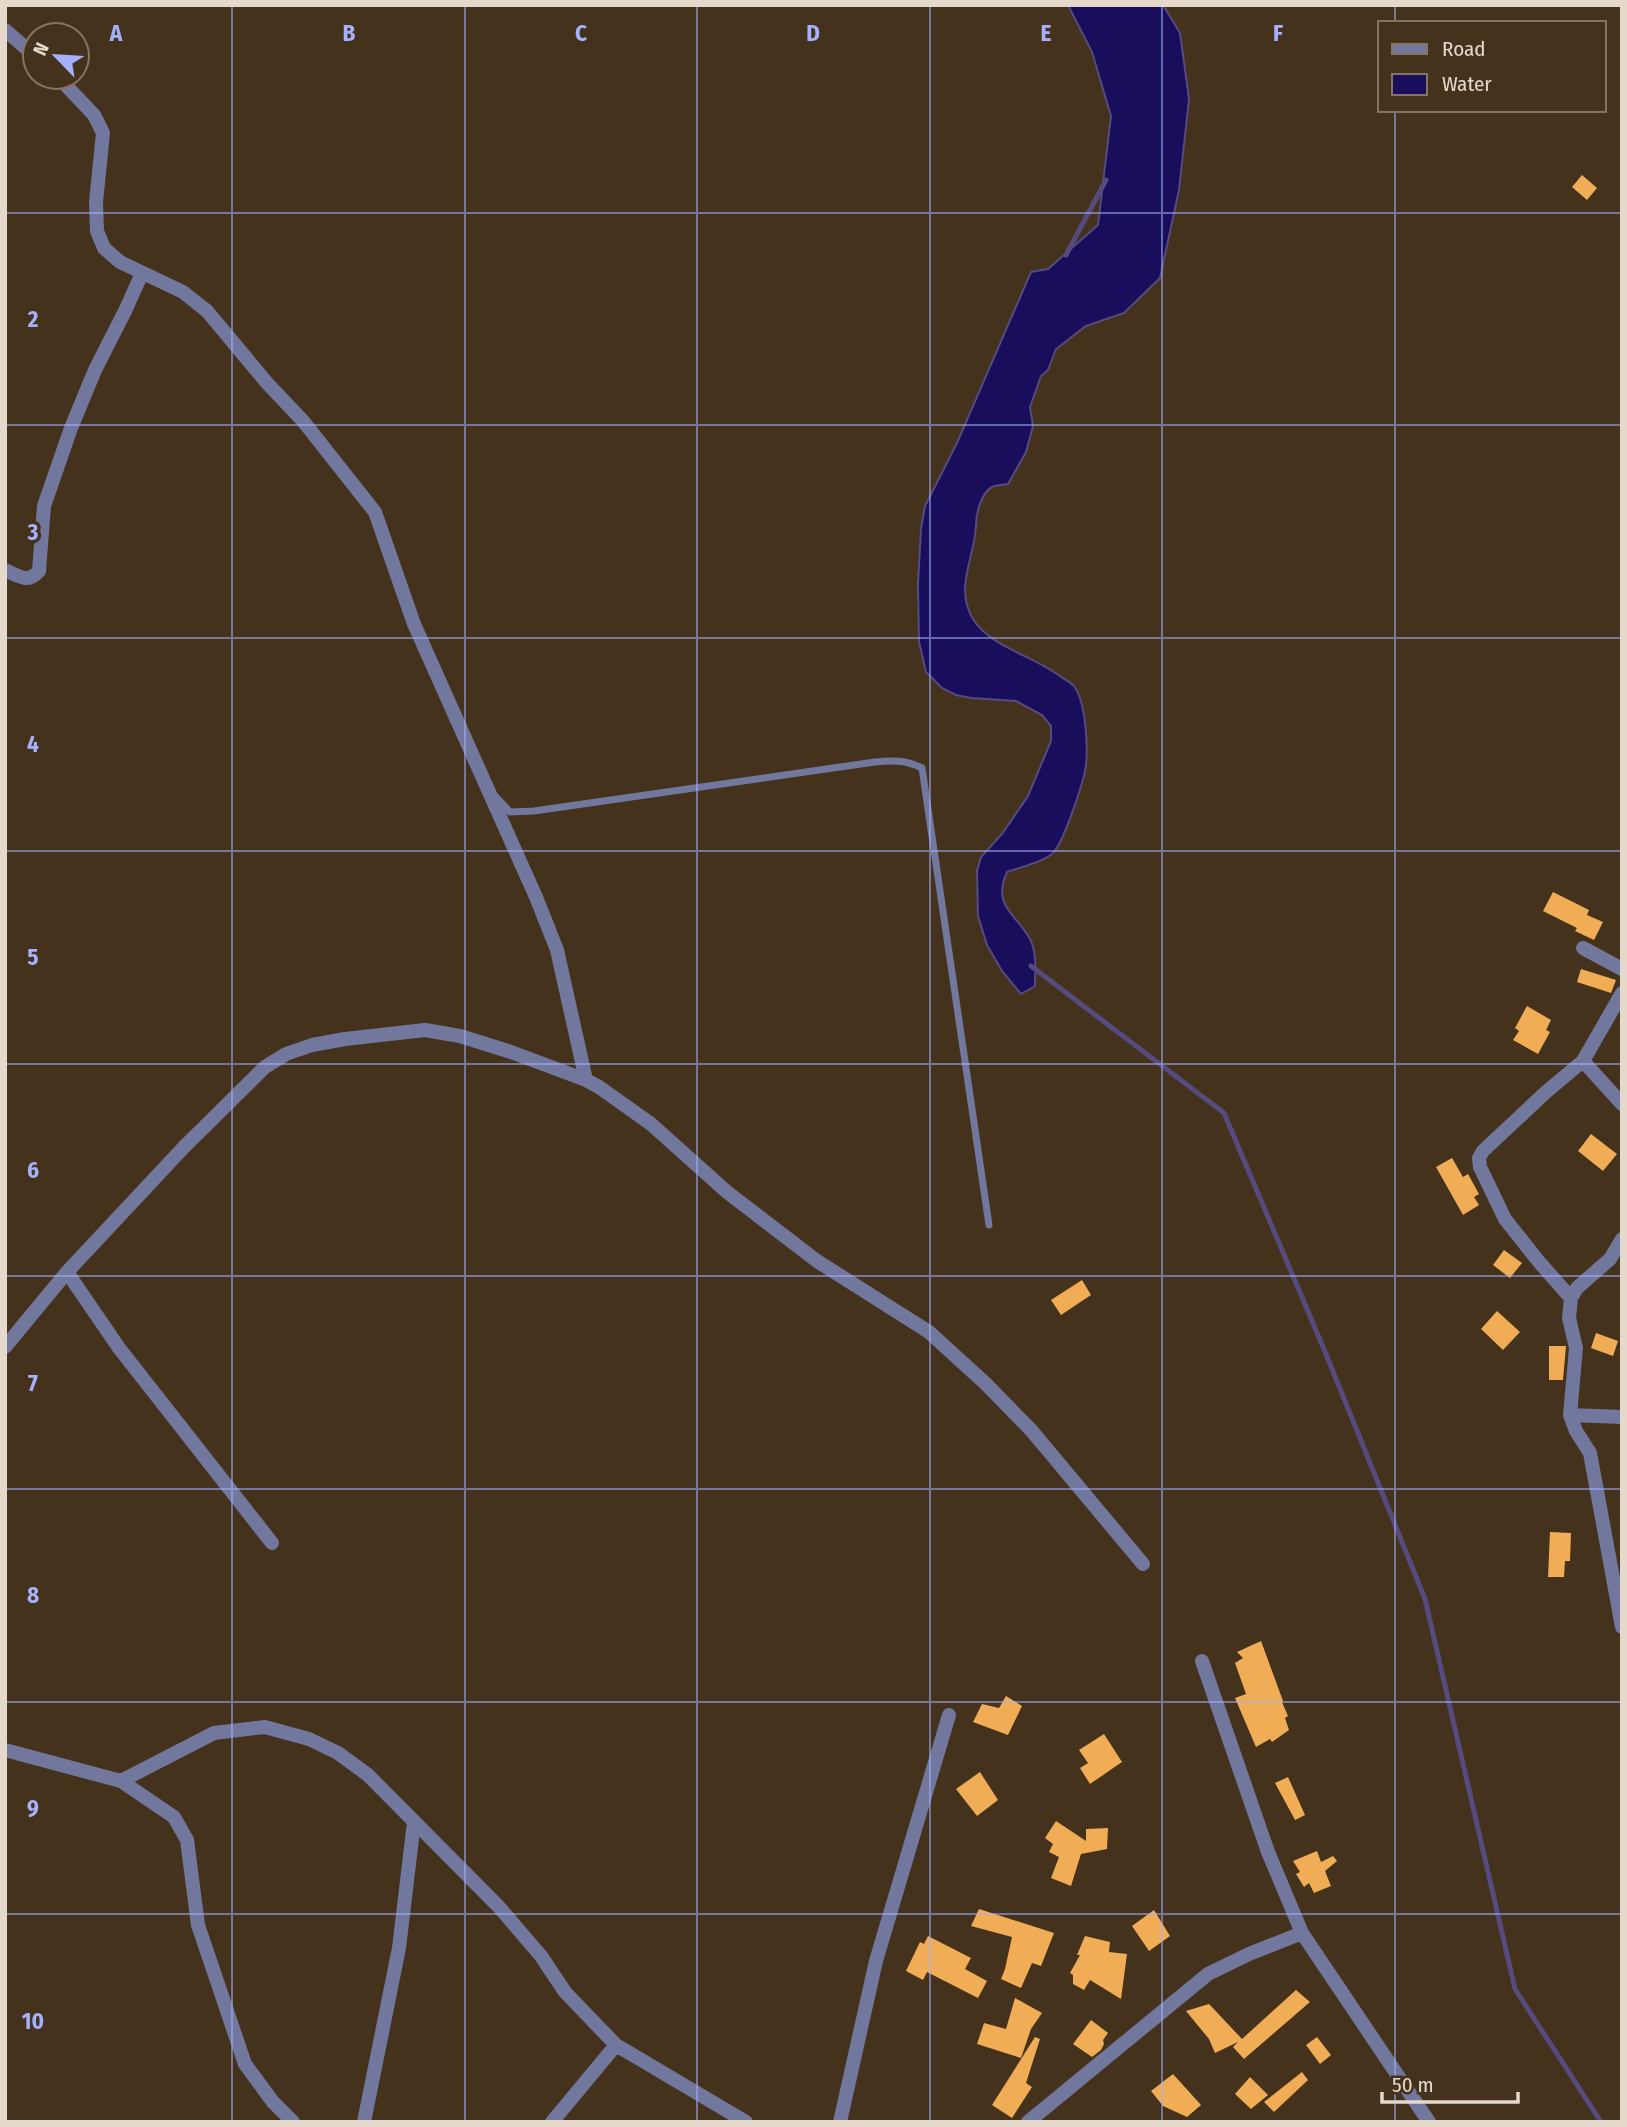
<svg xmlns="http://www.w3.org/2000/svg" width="1627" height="2127" font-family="'Fira Sans Condensed',sans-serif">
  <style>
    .water { fill: #180e5c; stroke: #564b7e; stroke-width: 2 }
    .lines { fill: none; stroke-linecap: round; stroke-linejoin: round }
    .stream { stroke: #564b7e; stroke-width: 5 }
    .building { fill: #f0ad56 }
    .service { stroke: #72789d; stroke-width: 7 }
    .minor { stroke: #72789d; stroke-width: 14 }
    .grid { fill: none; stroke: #a6b1fc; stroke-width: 2; stroke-opacity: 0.55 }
    .grid-label { font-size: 23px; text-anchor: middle; font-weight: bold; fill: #a6b1fc; stroke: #44321c; stroke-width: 7; stroke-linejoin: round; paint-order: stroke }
  </style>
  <rect width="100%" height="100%" fill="#44321c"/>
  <!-- water -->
  <path class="water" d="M1068,5H1163L1180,33L1189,99L1179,190L1160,278L1124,313L1086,326L1056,349L1048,370L1041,376L1030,407L1033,426L1026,452L1008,484C1003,485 996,485 992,487C981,493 976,514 976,525C975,557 954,588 973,619C990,647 1035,656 1061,677C1065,679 1071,683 1074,686C1086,702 1088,746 1086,765C1084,781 1063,845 1052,854C1041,863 1020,867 1007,872C991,908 1018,914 1031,941C1037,955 1035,972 1035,986L1021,994L1002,971L987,945L978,916L977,871L981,857L1002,834L1028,796L1051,741V726L1042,715L1016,701L971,698L956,695L942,688L926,672L919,642L918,584L921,529L925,506L957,443L1031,272L1048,269L1098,225L1111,116L1092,52Z"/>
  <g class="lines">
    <!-- stream -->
    <path class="stream" d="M1066,255L1106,180
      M1031,966L1224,1113L1326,1354L1425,1599L1515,1989L1601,2122"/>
  </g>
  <!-- building -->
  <path class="building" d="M1582,175L1597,188L1587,200L1572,187Z
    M1553,892L1589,910L1587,915L1603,922L1594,940L1575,931L1577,928L1543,911Z
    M1581,969L1616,980L1611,993L1577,982Z
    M1527,1006L1551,1020L1546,1030L1550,1032L1538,1054L1513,1040L1519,1031L1515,1028Z
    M1591,1134L1617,1154L1603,1171L1578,1151Z
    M1452,1158L1463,1177L1468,1174L1479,1194L1474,1197L1479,1205L1463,1215L1436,1167Z
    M1504,1250L1522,1263L1510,1278L1493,1265Z
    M1082,1280L1091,1295L1061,1315L1051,1300Z
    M1497,1311L1520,1332L1503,1350L1481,1329Z
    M1596,1333L1618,1341L1613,1356L1591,1348Z
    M1549,1346H1566L1563,1380H1549Z
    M1550,1532L1571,1533L1570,1561H1565L1564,1577H1548Z
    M1261,1641L1283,1701L1282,1702L1288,1716L1285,1718L1289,1730L1272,1742L1270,1739L1256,1747L1235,1698L1246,1694L1235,1663L1243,1658L1237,1652Z
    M1006,1696L1022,1706L1008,1735L973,1722L982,1704L999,1708Z
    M1104,1734L1122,1762L1090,1784L1080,1768L1088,1763L1079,1750Z
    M980,1772L998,1800L977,1816L956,1789Z
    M1288,1777L1305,1815L1295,1820L1275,1783Z
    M1056,1821L1086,1841V1829L1108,1828L1107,1849L1081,1854L1071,1886L1051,1878L1059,1857L1049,1852L1053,1844L1045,1838Z
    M1317,1851L1321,1862L1333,1856L1337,1861L1325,1871L1331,1886L1314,1893L1309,1883L1304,1887L1296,1874L1300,1872L1293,1861Z
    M979,1909L1054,1933L1041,1966L1032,1963L1021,1988L1001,1979L1005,1969L1012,1937L971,1926Z
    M1154,1910L1170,1936L1149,1951L1132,1926Z
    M928,1936L971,1958L965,1969L987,1981L978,1998L927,1972L923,1980L906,1971L920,1942L924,1944Z
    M1085,1936L1110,1942L1109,1952L1127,1954L1121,1999L1090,1980L1084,1990L1073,1984V1975L1070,1973L1080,1955H1077Z
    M1296,1990L1310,2002L1244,2059L1233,2047L1238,2042L1215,2053L1209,2039L1186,2011L1209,2004L1242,2039Z
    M1015,1998L1042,2013L1031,2029L1021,2058L977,2044L984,2023L1006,2029Z
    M1091,2020L1108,2033L1103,2040L1104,2044L1101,2050L1092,2057L1073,2044Z
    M1035,2037L1040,2039L1026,2083L1032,2087L1012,2118L992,2105Z
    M1317,2037L1331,2055L1320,2064L1306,2045Z
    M1302,2072L1308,2080L1274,2112L1264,2102Z
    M1173,2074L1201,2105L1187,2117L1163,2106L1151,2091Z
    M1250,2077L1268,2095L1251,2109L1235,2094Z"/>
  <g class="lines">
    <!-- service -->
    <path class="service" d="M496,797L510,812L534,811L875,762C893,760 906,760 922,768L989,1225"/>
    <!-- minor -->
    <path class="minor" d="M5,30L35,56
      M58,77L94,115L103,133L96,202L97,231L104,248L120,262L183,292L207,311L267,383L303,421L375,512L414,624L536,897L557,950L586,1080
      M5,570C18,576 28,584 39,571L44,506L71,428L95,370L126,309L142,273
      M1583,948L1622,969
      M1583,1061L1622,1104
      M1622,1239L1610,1259L1577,1288L1571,1298L1569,1318L1576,1348L1570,1415L1576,1431L1590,1453L1622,1627
      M67,1272L119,1348L272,1543
      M1571,1298L1540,1263L1505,1219L1480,1167L1479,1158L1483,1151L1546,1092L1583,1061L1622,993
      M5,1347L67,1272L184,1147L265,1067L286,1054L312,1045L345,1039L425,1030L460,1036L511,1052L586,1080L599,1087L651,1124L727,1192L817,1261L929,1332L985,1383L1031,1430L1143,1564
      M1570,1415L1622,1417
      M1202,1661L1268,1852L1302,1933L1429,2122
      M5,1750L121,1781L174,1817L187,1840L198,1925L245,2064L273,2102L293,2122
      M121,1781L214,1733L265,1727L309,1739L338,1753L368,1775L499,1907L541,1956L565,1992L616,2045L746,2122
      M364,2122L399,1948L414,1822
      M552,2122L616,2045
      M840,2122L876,1961L949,1715
      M1028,2122L1208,1974L1249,1954L1302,1933"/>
  </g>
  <!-- grid -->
  <path class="grid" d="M232,5V2122M465,5V2122M697,5V2122M930,5V2122M1162,5V2122M1395,5V23M1395,110V2122M5,213H1622M5,425H1622M5,638H1622M5,851H1622M5,1064H1622M5,1276H1622M5,1489H1622M5,1702H1622M5,1914H1622"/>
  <g class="grid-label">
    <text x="116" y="41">A</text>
    <text x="349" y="41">B</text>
    <text x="581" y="41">C</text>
    <text x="813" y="41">D</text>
    <text x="1046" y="41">E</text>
    <text x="1278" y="41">F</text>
    <text x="33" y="327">2</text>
    <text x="33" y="540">3</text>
    <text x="33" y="752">4</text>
    <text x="33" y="965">5</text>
    <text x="33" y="1178">6</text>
    <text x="33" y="1391">7</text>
    <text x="33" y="1603">8</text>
    <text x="33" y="1816">9</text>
    <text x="33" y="2029">10</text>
  </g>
  <!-- border -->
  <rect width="1627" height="2127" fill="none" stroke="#e5d9cc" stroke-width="14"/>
  <!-- legend -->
  <rect x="1378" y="21" width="228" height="91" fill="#44321c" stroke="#847562" stroke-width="2"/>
  <rect x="1392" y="44" width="35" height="10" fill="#72789d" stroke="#847562" stroke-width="2"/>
  <text x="1442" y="56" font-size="21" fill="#e5d9cc">Road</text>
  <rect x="1392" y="74" width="35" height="21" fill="#180e5c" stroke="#847562" stroke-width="2"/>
  <text x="1442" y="91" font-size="21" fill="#e5d9cc">Water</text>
  <!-- north arrow -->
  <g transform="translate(56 56) rotate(295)"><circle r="33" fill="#44321c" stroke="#847562" stroke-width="2"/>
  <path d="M0-5L12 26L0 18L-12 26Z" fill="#a6b1fc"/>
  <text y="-10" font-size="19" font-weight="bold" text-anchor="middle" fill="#e5d9cc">N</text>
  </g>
  <!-- scale -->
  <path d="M1382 2092v10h136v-10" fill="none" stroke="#e5d9cc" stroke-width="3.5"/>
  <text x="1392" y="2092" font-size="21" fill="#e5d9cc" stroke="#44321c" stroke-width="5" paint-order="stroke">50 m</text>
</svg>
